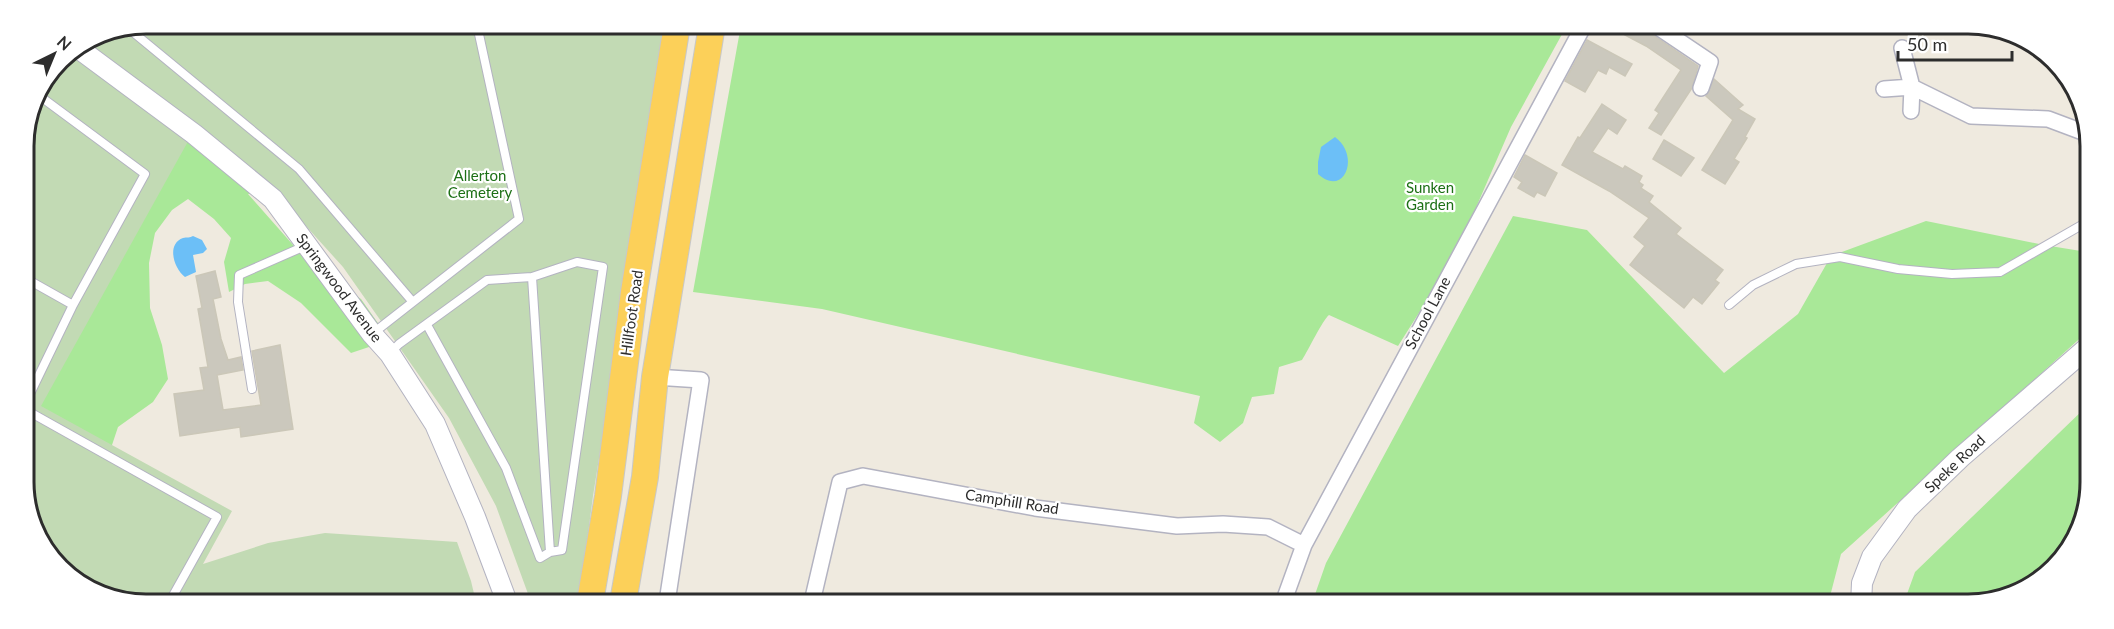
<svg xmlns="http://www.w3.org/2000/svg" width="2114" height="629" font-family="Lato,sans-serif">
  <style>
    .green { fill: #a9e898 }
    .cemetery { fill: #c2dab4 }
    .water { fill: #6cbff7 }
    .building { fill: #cbc8bd; stroke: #cbc7b8; stroke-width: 1.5 }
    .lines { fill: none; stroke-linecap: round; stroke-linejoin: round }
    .service-casing { stroke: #b3b3c1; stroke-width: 10 }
    .minor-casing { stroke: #b3b3c1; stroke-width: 18 }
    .tertiary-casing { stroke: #b3b3c1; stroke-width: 22 }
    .trunk-casing { stroke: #c8c8c8; stroke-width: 28 }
    .service { stroke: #fff; stroke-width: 8 }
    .minor { stroke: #fff; stroke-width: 15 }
    .tertiary { stroke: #fff; stroke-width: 20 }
    .trunk { stroke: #fcd059; stroke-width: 26 }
    .labels { text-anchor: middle; stroke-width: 4.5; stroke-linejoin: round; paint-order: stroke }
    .park-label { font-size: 15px; fill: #1d7016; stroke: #fff }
    .street-label { font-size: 15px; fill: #2d2d2d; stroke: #fff }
    .rim { fill: none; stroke: #2d2d2d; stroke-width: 3 }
  </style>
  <rect width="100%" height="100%" fill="#efeadf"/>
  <!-- green -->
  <path class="green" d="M741,25L1566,27L1511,127L1455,256L1398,346L1329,315C1322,321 1309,349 1302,360L1279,367L1274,394L1252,397L1243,423L1220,442L1194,423L1200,396L822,309L693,292Z
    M100,33L267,189L248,194L309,263L361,299L387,336L369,347L351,353L301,303L268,281L245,284L229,292L224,262L231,238L214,219L188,199L172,210L155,233L149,263L150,308L162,345L168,379L153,402L118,427L107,460L41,446L32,349L60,60Z
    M1513,216L1587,230L1724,373L1798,314L1831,256L1926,221L2044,245L2087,252V332L1841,554L1828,604L1312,603L1326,563Z
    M2086,407V514L2042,579L1975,605H1903L1915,572Z"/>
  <!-- cemetery -->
  <path class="cemetery" d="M147,24L668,25L593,496L579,602H531L496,506L449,418L343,267L277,194L84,44L100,33Z
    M75,50L191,136L41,406L232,511L203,564L268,543L325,533L457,542L471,581L476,602L115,601L55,564L26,506L24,139L33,99L60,60Z"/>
  <!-- water -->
  <path class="water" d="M1335,137C1361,156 1344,198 1318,174V162L1321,147Z
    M193,236L202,240L207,249L203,253L193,255L196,272L185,277C174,269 166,244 183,238C187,237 190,238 193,236Z"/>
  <!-- building -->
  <path class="building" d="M1610,27H1645L1653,35L1698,66L1692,88L1661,135L1649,128L1659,113L1655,110L1681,70L1646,46Z
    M1587,40L1632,64L1625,76L1609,67L1606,74L1598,70L1585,92L1565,81Z
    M1714,79L1743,105L1738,109L1755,119L1745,137L1747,138L1734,159L1739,162L1725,184L1702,170L1733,120L1706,96Z
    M1602,104L1626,120L1617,134L1608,128L1592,152L1623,169L1625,166L1642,176L1639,182L1643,185L1641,188L1653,196L1649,202L1681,228L1676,234L1723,270L1715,280L1719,283L1702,304L1693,297L1684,308L1630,265L1645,246L1634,237L1649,218L1609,191L1562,165L1578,137L1580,138Z
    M1664,140L1694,158L1681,176L1653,159Z
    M1525,155L1557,173L1545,196L1537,192L1534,197L1518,188L1522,182L1514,177Z
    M215,271L221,297L213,299L221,339L228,360L241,357L243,370L217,375L223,410L261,405L252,351L280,345L293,429L241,437L240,427L180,436L174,394L204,390L200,368L208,367L198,309L202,308L196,276Z"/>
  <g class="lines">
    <!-- service casing -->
    <g class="service-casing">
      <path id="service" d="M128,28L299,169L412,301
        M532,277L550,552
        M25,278L73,305
        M1729,305L1753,285L1796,264L1840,257L1898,269L1952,274L2000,272L2087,222
        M372,334L519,219L477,25
        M391,352L399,344L487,280L532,277L577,262L603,267L562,550L550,552L540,558L506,468L427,325
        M252,389L238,302L239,275L305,246
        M26,402L73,305L145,174L37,94
        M26,410L217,517L170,601"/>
    </g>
    <!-- minor casing -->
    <g class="minor-casing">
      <path id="minor" d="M1658,27L1710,62L1701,88
        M1902,48L1912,87L1911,111
        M1884,89L1912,87L1971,116L2048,119L2088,134
        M655,377L701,380L667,602
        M812,602L840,482L863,476L1035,508L1177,526L1223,524L1268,527L1304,545
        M1283,603L1304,545L1583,27"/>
    </g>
    <!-- tertiary casing -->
    <g class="tertiary-casing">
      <path id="tertiary" d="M78,48L194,134L273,199L372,334L390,354L435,424L475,517L507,602
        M1861,605L1862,583L1872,557L1907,509L1960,458L2087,348"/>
    </g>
    <!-- trunk casing -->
    <g class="trunk-casing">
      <path id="trunk" d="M590,602L608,496L634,292L677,25
        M623,602L645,477L655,377L712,25"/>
    </g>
    <!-- service -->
    <use href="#service" class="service"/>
    <!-- minor -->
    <use href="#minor" class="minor"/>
    <!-- tertiary -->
    <use href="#tertiary" class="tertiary"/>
    <!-- trunk -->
    <use href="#trunk" class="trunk"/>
  </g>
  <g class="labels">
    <!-- park labels -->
    <g class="park-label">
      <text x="480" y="181">Allerton<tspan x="480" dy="17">Cemetery</tspan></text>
      <text x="1430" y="193">Sunken<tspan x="1430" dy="17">Garden</tspan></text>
    </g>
    <!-- street labels -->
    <g class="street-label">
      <text transform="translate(339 288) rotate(53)" y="5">Springwood Avenue</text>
      <text transform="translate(632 313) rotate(-82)" y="5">Hillfoot Road</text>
      <text transform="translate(1428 313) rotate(-62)" y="5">School Lane</text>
      <text transform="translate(1955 464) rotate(-43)" y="5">Speke Road</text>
      <text transform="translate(1012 502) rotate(9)" y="5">Camphill Road</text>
    </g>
  </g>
  <!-- crop -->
  <path d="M0 0H2114V629H0ZM146 34H1968A112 112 0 0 1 2080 146V482A112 112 0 0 1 1968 594H146A112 112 0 0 1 34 482V146A112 112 0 0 1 146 34Z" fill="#fff" fill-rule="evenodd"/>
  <path class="rim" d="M146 34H1968A112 112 0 0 1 2080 146V482A112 112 0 0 1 1968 594H146A112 112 0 0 1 34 482V146A112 112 0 0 1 146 34Z"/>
  <!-- north arrow -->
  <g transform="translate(54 54) rotate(43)" stroke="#ffffff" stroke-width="4.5" paint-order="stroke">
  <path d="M0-4.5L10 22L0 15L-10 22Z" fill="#2d2d2d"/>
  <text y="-9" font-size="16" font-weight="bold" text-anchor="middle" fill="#2d2d2d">N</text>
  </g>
  <!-- scale -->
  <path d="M1898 51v9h114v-9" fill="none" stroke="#2d2d2d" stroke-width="3"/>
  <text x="1907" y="51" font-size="18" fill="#2d2d2d" stroke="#ffffff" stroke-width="4.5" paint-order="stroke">50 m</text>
</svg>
